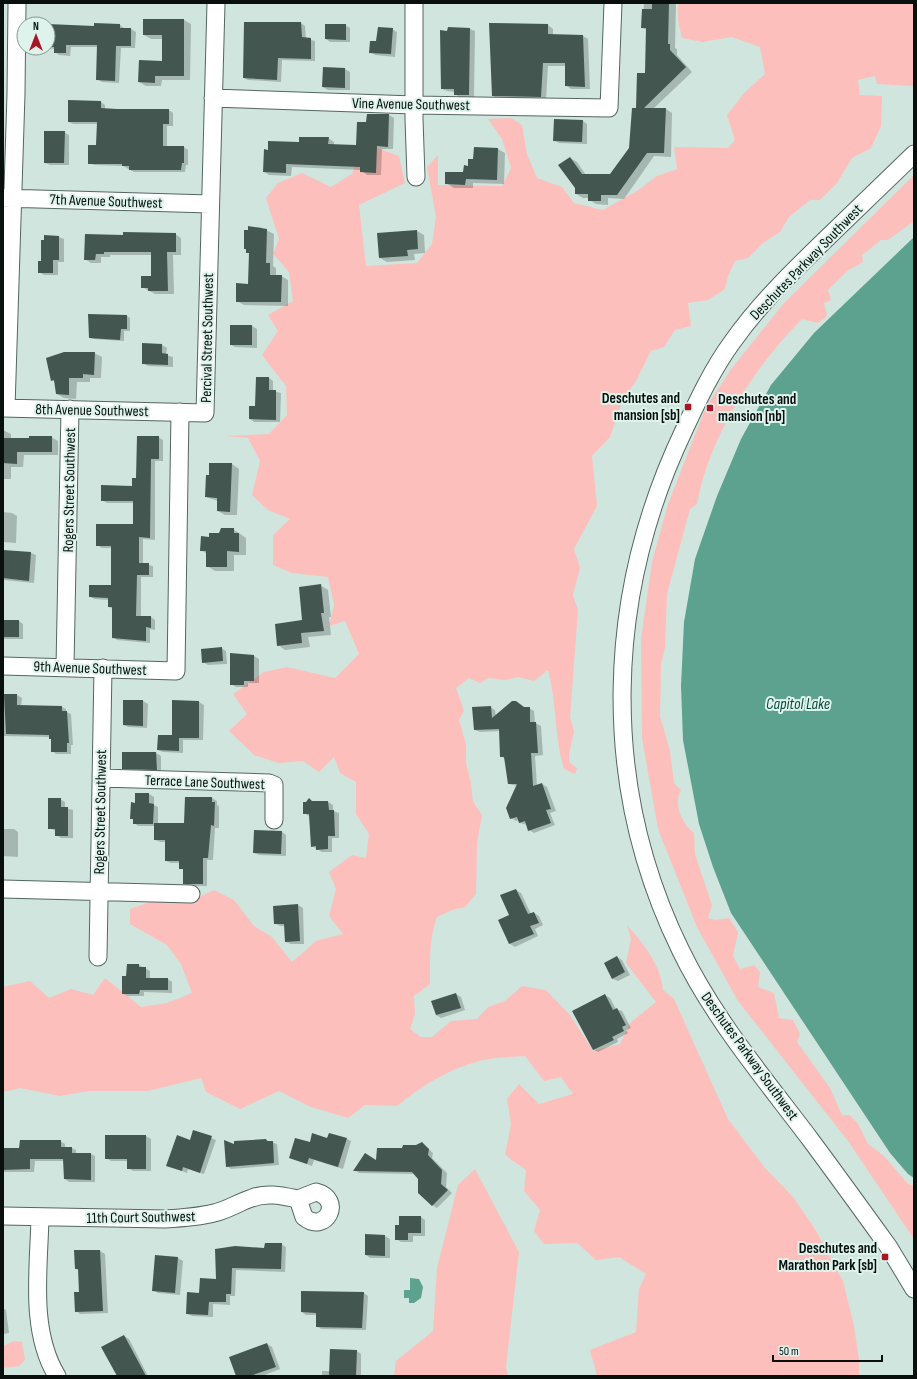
<svg xmlns="http://www.w3.org/2000/svg" width="917" height="1379" font-family="'Sofia Sans Condensed',sans-serif">
  <style>
    .green { fill: #fdbfbb }
    .water { fill: #5ca28f }
    .shadow { fill: #0003 }
    .building { fill: #445650 }
    .lines { fill: none; stroke-linecap: round; stroke-linejoin: round }
    .minor-casing { stroke: #536660; stroke-width: 19 }
    .minor { stroke: #fff; stroke-width: 17 }
    .poi-dot { fill: #aa1526; stroke: #ddf3ec; stroke-width: 1.5 }
    .labels { text-anchor: middle; stroke-width: 4; stroke-linejoin: round; paint-order: stroke }
    .street-label { font-size: 15px; fill: #080f0d; stroke: #ddf3ec }
    .poi-label { font-size: 15px; font-weight: bold; fill: #080f0d; stroke: #ddf3ec; text-anchor: end }
    .water-label { font-size: 16px; font-style: italic; fill: #0e4b3e; stroke: #ddf3ec }
  </style>
  <rect width="100%" height="100%" fill="#d0e5de"/>
  <!-- green -->
  <path class="green" d="M678,3H914L913,86L877,84L875,76L858,80L860,95L882,96L881,126L871,148L852,158L837,183L820,200H810L789,217L780,232L763,243L748,258L735,261L728,276L725,289L708,300L688,303L691,326L675,330L664,347L651,351L637,379L622,402L610,437L592,456L597,506L574,549L580,568L573,595L578,610L570,717L574,731L569,754V762L577,768L575,774L564,769C554,737 557,703 548,670L534,681L518,677L505,680L489,678L480,683L469,678L456,688L464,711L459,720L466,744V763L471,783L473,802L482,815L477,843L476,894L465,907L452,910L437,917C429,939 430,961 430,984L414,996L415,1014L410,1029L421,1037H432L451,1021L477,1019L488,1007L505,1001L522,986L546,990L570,1015L593,1051L620,1044L630,1023L656,1002L626,963L631,939L627,925C643,943 661,965 663,990L674,999L728,1119L765,1168L793,1197L815,1229L843,1281L854,1326L859,1360V1376H597L590,1350L636,1332L639,1289L646,1274L619,1257L596,1260L577,1243L544,1244L534,1231L540,1210L524,1191L526,1170L505,1155L511,1124L507,1099L519,1084L539,1104L573,1094L561,1077L544,1081L525,1056C512,1057 496,1057 483,1060C450,1068 423,1085 397,1106L365,1105L348,1118L311,1107L279,1091L240,1109L206,1092L201,1078L148,1091H89L60,1096L20,1088L3,1092V987L30,981L49,998L71,989L93,995L105,978L141,1007L167,1003L192,993L181,964L167,945L130,924V909L156,900L189,902L214,890L234,900L254,926L272,937L292,962L316,941L343,934L329,916L336,889L329,872L352,855L366,858L369,834L356,814V782L340,773L334,757L319,772L303,761L279,763L254,755L229,731L247,714L233,694L264,672L287,667L335,678L359,654L345,621L329,626L334,605L328,577L292,573L273,565V535L290,519L268,510L252,495L260,461L248,438L226,436L269,434L287,415L286,386L262,355L278,331L268,315L293,301L289,272L273,254L279,239L266,198L278,183L302,173L331,187L352,174L364,143L399,156L405,183L359,205L366,266L417,263L432,244L436,217L427,167L438,155V185L502,186L511,168L502,139L488,119L511,118L522,125L527,154L537,178L562,187L574,203L603,210L637,191L657,176L677,169L674,147L728,148L735,140L727,115L745,92L765,74L760,47L732,37L702,42L682,38L678,20Z
    M914,175V221L888,240H881L862,255L863,262L847,271L828,290L831,300L824,303L827,316L818,323L802,319C754,367 709,437 697,504L690,509L667,594L665,648L661,664L660,716L670,751L674,783L681,790C673,804 682,824 694,833L695,854L712,905L708,918L715,920L729,918L738,932L733,956L740,969L754,965L760,972L758,987L774,993L779,1018L793,1020L800,1034L797,1042L830,1088L842,1115H850L858,1124L868,1144L884,1156L908,1184L914,1186V1239L848,1141L738,1001L697,927L658,829L642,738L641,639L652,562L668,504L706,407L732,368L784,303Z
    M475,1169L519,1252L506,1367L508,1376H394L396,1361L433,1331L437,1268L458,1185Z
    M14,1341L22,1342L25,1360L19,1366L3,1368V1346Z"/>
  <!-- water -->
  <path class="water" d="M914,237V1178L908,1174L890,1153L731,913L713,867L699,824L683,740L681,686L684,622L695,559L717,496L741,439L771,385L814,333Z
    M410,1278L419,1279L423,1287L421,1298L414,1303H409V1298H404V1290H410Z"/>
  <!-- shadow -->
  <path class="shadow" d="M644,3H676L675,48L677,49V55L692,72L653,109H666L672,113L671,157L654,156L624,199L608,198V205L596,204L589,200V198H583L576,194L570,158L577,162L586,175H611L630,148L637,109L646,74L647,30L642,28Z
    M184,20L191,24L190,80H162L161,86H146L139,82L163,62V39H151L144,35Z
    M301,23L305,26L306,39L315,41V61L282,60L281,82L248,80L244,78Z
    M48,25L95,27L120,25L125,29H131L136,32L135,48H121L119,83L102,82L97,79L98,47H71L70,56L59,55L55,52V49L47,48Z
    M345,25L350,28V42H330L326,39Z
    M548,25L553,29V35L583,36L588,39L590,89H571L566,85V66H548L546,100L498,99L493,96Z
    M448,28L470,29L475,31L474,97H459L455,94V92L447,91L442,89Z
    M392,29L397,32L395,57L375,55L371,52L377,42Z
    M324,68L345,69L350,72V90H328L323,87Z
    M101,102L105,105V109L169,110L173,113V126H167V147H184L188,150V165H186L185,172H134L123,166L94,165L89,163L97,146L98,124H73L69,122Z
    M389,115L394,118L393,149H382L381,175H367L361,170L292,167L291,176L269,175L264,172L269,151L300,143L328,138L334,142V146H357L367,123Z
    M583,121L587,124V144L559,143L554,140Z
    M64,132L69,135V165H50L45,163Z
    M498,149L505,153L504,184L473,183V188H454L446,183L464,173L474,160Z
    M249,227H260L274,234L273,266L276,268V276H281L288,280V306L244,305L237,301L249,285L250,254L245,249Z
    M417,231L424,235L425,253L414,254L415,260L387,262L380,258Z
    M175,234L181,238V255H173L174,294H155L142,287L152,277V255H110V257H101V263H91L85,259L124,236Z
    M59,237L64,239V262H58V275H44L39,272L42,262Z
    M127,316L130,318V331H124V341L93,339L90,337Z
    M231,326H252L257,329V348L235,347L231,345Z
    M162,345L167,348L166,355L173,357V367L148,366L143,363Z
    M94,353L102,357L101,378H90V382H77L76,399L64,398L57,394L55,382L52,380Z
    M269,378L273,381V391L281,393L280,422H254L250,419Z
    M3,430L11,434V439L51,437L58,441V455H24L23,467H11V479H3Z
    M158,437L163,440V461H155V540L143,539V564L153,566V577H141V617H151L155,620V630L150,629V643L117,640L113,637V609L109,607V600L94,599L90,596L112,586V548H102L97,545L134,525V503H107L102,500L133,487Z
    M232,464L239,469L237,515H225L218,511V501L206,497Z
    M3,512L12,513L17,516L16,543L3,542Z
    M233,529L246,538V555H234V571H215L207,566V554L201,550L210,538Z
    M3,551L31,553L36,555L34,583L3,580Z
    M320,585L328,590L331,617H329L331,635L308,637L310,647L285,650L278,645L303,621Z
    M3,621H19L23,624V639H3Z
    M221,648L226,651L227,664L208,665L203,662Z
    M254,656L259,659V683H248V687H236L231,684Z
    M5,695H17L22,698L21,706L62,707L66,709V712L71,714L73,745H71V754H56L52,751V740L50,737L3,736V697H5Z
    M143,701L148,704L147,728L128,727L124,725Z
    M199,702L204,705L203,740H183V753L163,752L158,750L173,736Z
    M490,707L495,710L496,716L525,708H529L534,711L535,723L541,726L543,755L535,756L537,786L542,784L547,787L556,811L550,813L555,825L534,833L529,830L527,825L520,823L519,820L516,821L511,818L517,786L509,784L505,759L501,756L500,731L480,732L475,730Z
    M123,753H156L161,756V772L128,771L123,768Z
    M136,794H149L154,797V805L158,807V824H185L186,798H212L217,801V805L219,806V828H215L213,860H207V886H188L184,883V870L180,868V863H171L166,861V842H160L155,840V826H138L134,823V819L131,818L136,804Z
    M60,799L65,802V808L73,810V838H61L56,835V831L49,828Z
    M314,802H328L333,805V811L339,813V838H332V852H322L312,846L309,816L304,813Z
    M3,829H14L18,832V857L3,856Z
    M282,832L286,835V856L259,855L254,853Z
    M516,890L521,893L531,914L534,913L539,916L543,925L535,929L538,936L515,947L510,944L499,921L510,916Z
    M298,905L303,908L304,944H291L286,942L285,926H280L275,923Z
    M617,957L622,960L630,975L618,981L613,979L605,964Z
    M139,965L150,971V979H168L172,982V993L144,992V996H127L123,993L127,977Z
    M456,994L461,997L465,1010L441,1018L436,1015Z
    M605,995L610,998L616,1009L622,1011L631,1028L626,1030L628,1033L617,1039L618,1042L598,1052L594,1050L574,1012Z
    M194,1131L216,1140L204,1174L188,1169L187,1173L167,1165L190,1141Z
    M146,1136L151,1139V1171H133L128,1168V1161H111L106,1158Z
    M328,1139H347L351,1141L343,1169L314,1160L312,1166L290,1158L311,1144Z
    M266,1140L277,1144L279,1165L231,1169L227,1166L235,1145Z
    M60,1141L65,1144V1148H72L76,1150V1154H91L95,1156V1182H69L65,1179L64,1161H35L34,1172H3V1149H20Z
    M422,1143L433,1153L432,1158L447,1173L446,1187L452,1193L437,1208L432,1205L419,1178L415,1174L359,1173L355,1170Z
    M421,1217L425,1220V1236H413V1242H401L396,1239Z
    M366,1235L385,1236L390,1239V1258H370L366,1255Z
    M281,1244L286,1247L285,1272L236,1270L235,1296H230V1305L213,1304V1317L192,1316L188,1314L200,1294L218,1280L216,1250L265,1249Z
    M100,1251L105,1254L108,1313L80,1314L76,1311L80,1293L79,1270L76,1269Z
    M178,1258L183,1261L180,1295L158,1293L153,1290Z
    M364,1293L368,1296L366,1330L321,1329L317,1326V1315H306L302,1312Z
    M3,1308L6,1310L9,1333L3,1334Z
    M124,1336L129,1339L148,1376H118Z
    M267,1344L272,1347L280,1369L262,1376H237Z
    M357,1351L361,1354V1376H322V1371H331Z
    M166,1375L204,1376H165Z"/>
  <!-- building -->
  <path class="building" d="M652,3H669L668,44H670V50L686,67L644,108H666L664,153H647L617,195H601V201H588V194H575V188L558,165L570,157L582,174H610L629,148L632,108H636L637,73H645L646,28H641L642,9H652Z
    M143,19H184V76H155V83L138,82L139,60L162,61V35H143Z
    M244,22H301L302,37L311,38V59L278,58L277,80L243,78Z
    M94,23L120,24V28H131V46H116L115,81L96,80L97,45H66V53H54V47H48V24L94,26Z
    M489,23L548,24V34L583,35L585,87L565,86V63H543L541,97L492,96Z
    M325,24H346V40L325,39Z
    M378,27L393,28L391,54L369,53L370,41H376Z
    M448,27L470,28L469,95H454V89H441L440,30L447,31Z
    M323,67L345,68V88L322,87Z
    M68,100L101,101V108L117,109H169V124H163V146H184V163H182L181,170H129V166H122V164H88V145H96L97,122H68Z
    M367,114H389L388,147L377,146L376,173L360,172V167L286,164V173L263,172L264,149L268,150V141L299,142V137H329L328,144L356,145L357,122H366Z
    M554,119L583,120L582,142L553,141Z
    M44,131H65L64,163H44Z
    M474,147L498,148L497,180L466,179L465,185L445,184V172H463L464,165L468,166V159H473Z
    M248,226L267,229L266,263H270V275H282L281,302H236V283L248,284L249,253H246V249H244V230H248Z
    M417,230L418,249L407,250L408,256L379,258L377,233Z
    M123,232L176,233V252H167L168,291H148V288H141V276H151V252H104V254H96L95,260H84L85,234L123,235Z
    M44,235L59,236V260H53V273H38V261H41V240H44Z
    M88,314L127,315V329H121L120,340L89,338Z
    M230,325H252V345H230Z
    M142,343L162,344V353L168,354V365L142,364Z
    M64,352H95L94,375L83,374V378H69V395L56,394L54,380L51,381L46,358Z
    M256,377H269V390H276V420L249,419V406H255Z
    M29,436H52V452H17V464L3,463V438H29Z
    M137,436H159V459H151L150,538L139,537V563H149V575H137L136,616H151V628L146,627V641L112,638V607H108V598L89,597V585H111V546H96V524H133V501H101V485L132,486V478H136Z
    M209,463H232L230,512L217,511V498L205,497L206,475H209Z
    M221,528H234V533H239V552L227,551V567H206V551H200L201,536L209,537V533H219Z
    M3,550L31,552L29,581L3,578Z
    M321,584L324,613H321L324,631L301,633L302,643L277,646L275,624L302,620L299,587Z
    M3,620H19V637H3Z
    M222,647L223,661L202,663L201,649Z
    M230,653L254,655V681H244V685H230Z
    M4,694H17V705L62,706V711H67L69,743H67V752H51V739H49V735L6,734Z
    M123,700H143V726L123,725Z
    M172,700L199,701V738H179V751L157,750L158,735H172Z
    M512,701H516L524,707H530V722H536L538,753H531L533,786L542,783L551,809L546,810L551,823L528,831L525,821L519,823L517,817L510,819L506,808L517,784H508L504,757H500L499,729L474,730L472,707L491,706L492,718Z
    M122,752H156L157,770L122,769Z
    M135,793H149V803L154,804L153,824H133V819H130L131,802L135,803Z
    M185,797H212V802H215L214,826L211,825L208,858H203V884H183V869H179V861H165V840H154V823H184Z
    M48,798H61V807H68V836H55V829H48Z
    M309,798L312,801H328L329,810H334L335,836H328V849L316,850V846L311,847L309,814H303V802H306Z
    M254,830L282,831L281,854L253,853Z
    M516,889L528,914L534,912L539,923L530,926L534,934L509,944L498,920L509,915L500,895Z
    M298,904L300,941L285,942L284,924H274L273,906Z
    M617,956L625,972L612,979L604,963Z
    M127,964H139V967H146V978H168V990H140L139,994H122V976H126Z
    M456,993L461,1008L436,1015L431,1001Z
    M605,994L613,1010L617,1008L626,1025L622,1027L624,1031L612,1037L614,1040L593,1050L572,1011Z
    M193,1130L212,1136L200,1173L183,1167L182,1171L166,1166L177,1135L190,1140Z
    M312,1133L327,1138L329,1133L347,1138L338,1167L309,1158L307,1164L289,1158L295,1138L310,1142Z
    M105,1135H146V1169H127V1159H105Z
    M266,1139L267,1141H273L274,1163L226,1167L224,1140L234,1144V1141Z
    M20,1140H61V1147H72V1153H91V1180L64,1179L63,1159H30V1169L3,1170V1148H19Z
    M422,1142L429,1149L428,1155L442,1170L441,1184L448,1190L432,1206L418,1193V1179L412,1172L353,1171L365,1153L376,1160L377,1148H402L403,1145H416Z
    M399,1216H421V1233H408V1240H395V1225H399Z
    M365,1234L385,1235V1256L365,1255Z
    M265,1243H282L281,1269L232,1268L231,1294H226V1302H209L208,1315L186,1314L187,1292L199,1293L200,1278L216,1279L215,1249L235,1246L264,1248Z
    M74,1250H100L103,1311L75,1312L74,1292H79L78,1269H75Z
    M155,1255L178,1257L175,1293L152,1291Z
    M301,1291L364,1292L362,1328L316,1327V1313L301,1312Z
    M124,1335L146,1376H117L101,1347Z
    M267,1343L276,1367L250,1376H236L229,1357Z
    M330,1349L357,1350L356,1376H329Z"/>
  <g class="lines">
    <!-- minor casing -->
    <g class="minor-casing">
      <path id="minor" d="M414,3V119L416,177
        M213,98L414,105L609,108L613,3
        M914,154C885,182 856,210 827,238C794,270 760,303 733,341C713,368 698,400 684,430C605,596 599,784 681,951C714,1019 764,1078 810,1139C836,1174 862,1210 888,1246L914,1289
        M3,198L210,204
        M3,408L205,413L216,3
        M6,408L16,94L17,3
        M3,666L176,671L180,412
        M65,667L70,409
        M101,778L269,783L274,785V820
        M3,889L191,894
        M98,957L103,668
        M316,1192C344,1199 326,1235 304,1217L298,1199Z
        M3,1216L165,1219C182,1218 198,1217 214,1213C228,1210 239,1202 252,1198C267,1192 283,1196 298,1199
        M40,1217C39,1268 29,1330 57,1376"/>
    </g>
    <!-- minor -->
    <use href="#minor" class="minor"/>
  </g>
  <!-- markers -->
  <g class="poi-dot">
    <rect x="684" y="403" width="8" height="8" rx="2"/>
    <rect x="706" y="404" width="8" height="8" rx="2"/>
    <rect x="881" y="1253" width="8" height="8" rx="2"/>
  </g>
  <g class="labels">
    <!-- street labels -->
    <g class="street-label">
      <text transform="translate(411 104) rotate(1)" y="5">Vine Avenue Southwest</text>
      <text transform="translate(106 201) rotate(2)" y="5">7th Avenue Southwest</text>
      <text transform="translate(806 262) rotate(-46)" y="5">Deschutes Parkway Southwest</text>
      <text transform="translate(207 338) rotate(-89)" y="5">Percival Street Southwest</text>
      <text transform="translate(92 410) rotate(1)" y="5">8th Avenue Southwest</text>
      <text transform="translate(69 490) rotate(-89)" y="5">Rogers Street Southwest</text>
      <text transform="translate(90 668) rotate(2)" y="5">9th Avenue Southwest</text>
      <text transform="translate(205 782) rotate(2)" y="5">Terrace Lane Southwest</text>
      <text transform="translate(100 812) rotate(-89)" y="5">Rogers Street Southwest</text>
      <text transform="translate(750 1056) rotate(54)" y="5">Deschutes Parkway Southwest</text>
      <text transform="translate(141 1217) rotate(-1)" y="5">11th Court Southwest</text>
    </g>
    <!-- poi labels -->
    <g class="poi-label">
      <text x="680" y="403">Deschutes and<tspan x="680" dy="17">mansion [sb]</tspan></text>
      <text x="718" y="404" text-anchor="start">Deschutes and<tspan x="718" dy="17">mansion [nb]</tspan></text>
      <text x="877" y="1253">Deschutes and<tspan x="877" dy="17">Marathon Park [sb]</tspan></text>
    </g>
    <!-- water labels -->
    <g class="water-label">
      <text x="798" y="709">Capitol Lake</text>
    </g>
  </g>
  <!-- border -->
  <rect width="917" height="1379" fill="none" stroke="#080f0d" stroke-width="8"/>
  <!-- north arrow -->
  <g transform="translate(36 36)"><circle r="19" fill="#ddf3ec" stroke="#889893"/>
  <path d="M0-3L7 15L0 10L-7 15Z" fill="#aa1526"/>
  <text y="-6" font-size="11" font-weight="bold" text-anchor="middle" fill="#080f0d">N</text>
  </g>
  <!-- scale -->
  <path d="M773 1355v6h109v-6" fill="none" stroke="#080f0d" stroke-width="2"/>
  <text x="779" y="1355" font-size="12" fill="#080f0d" stroke="#ddf3ec" stroke-width="3" paint-order="stroke">50 m</text>
</svg>
